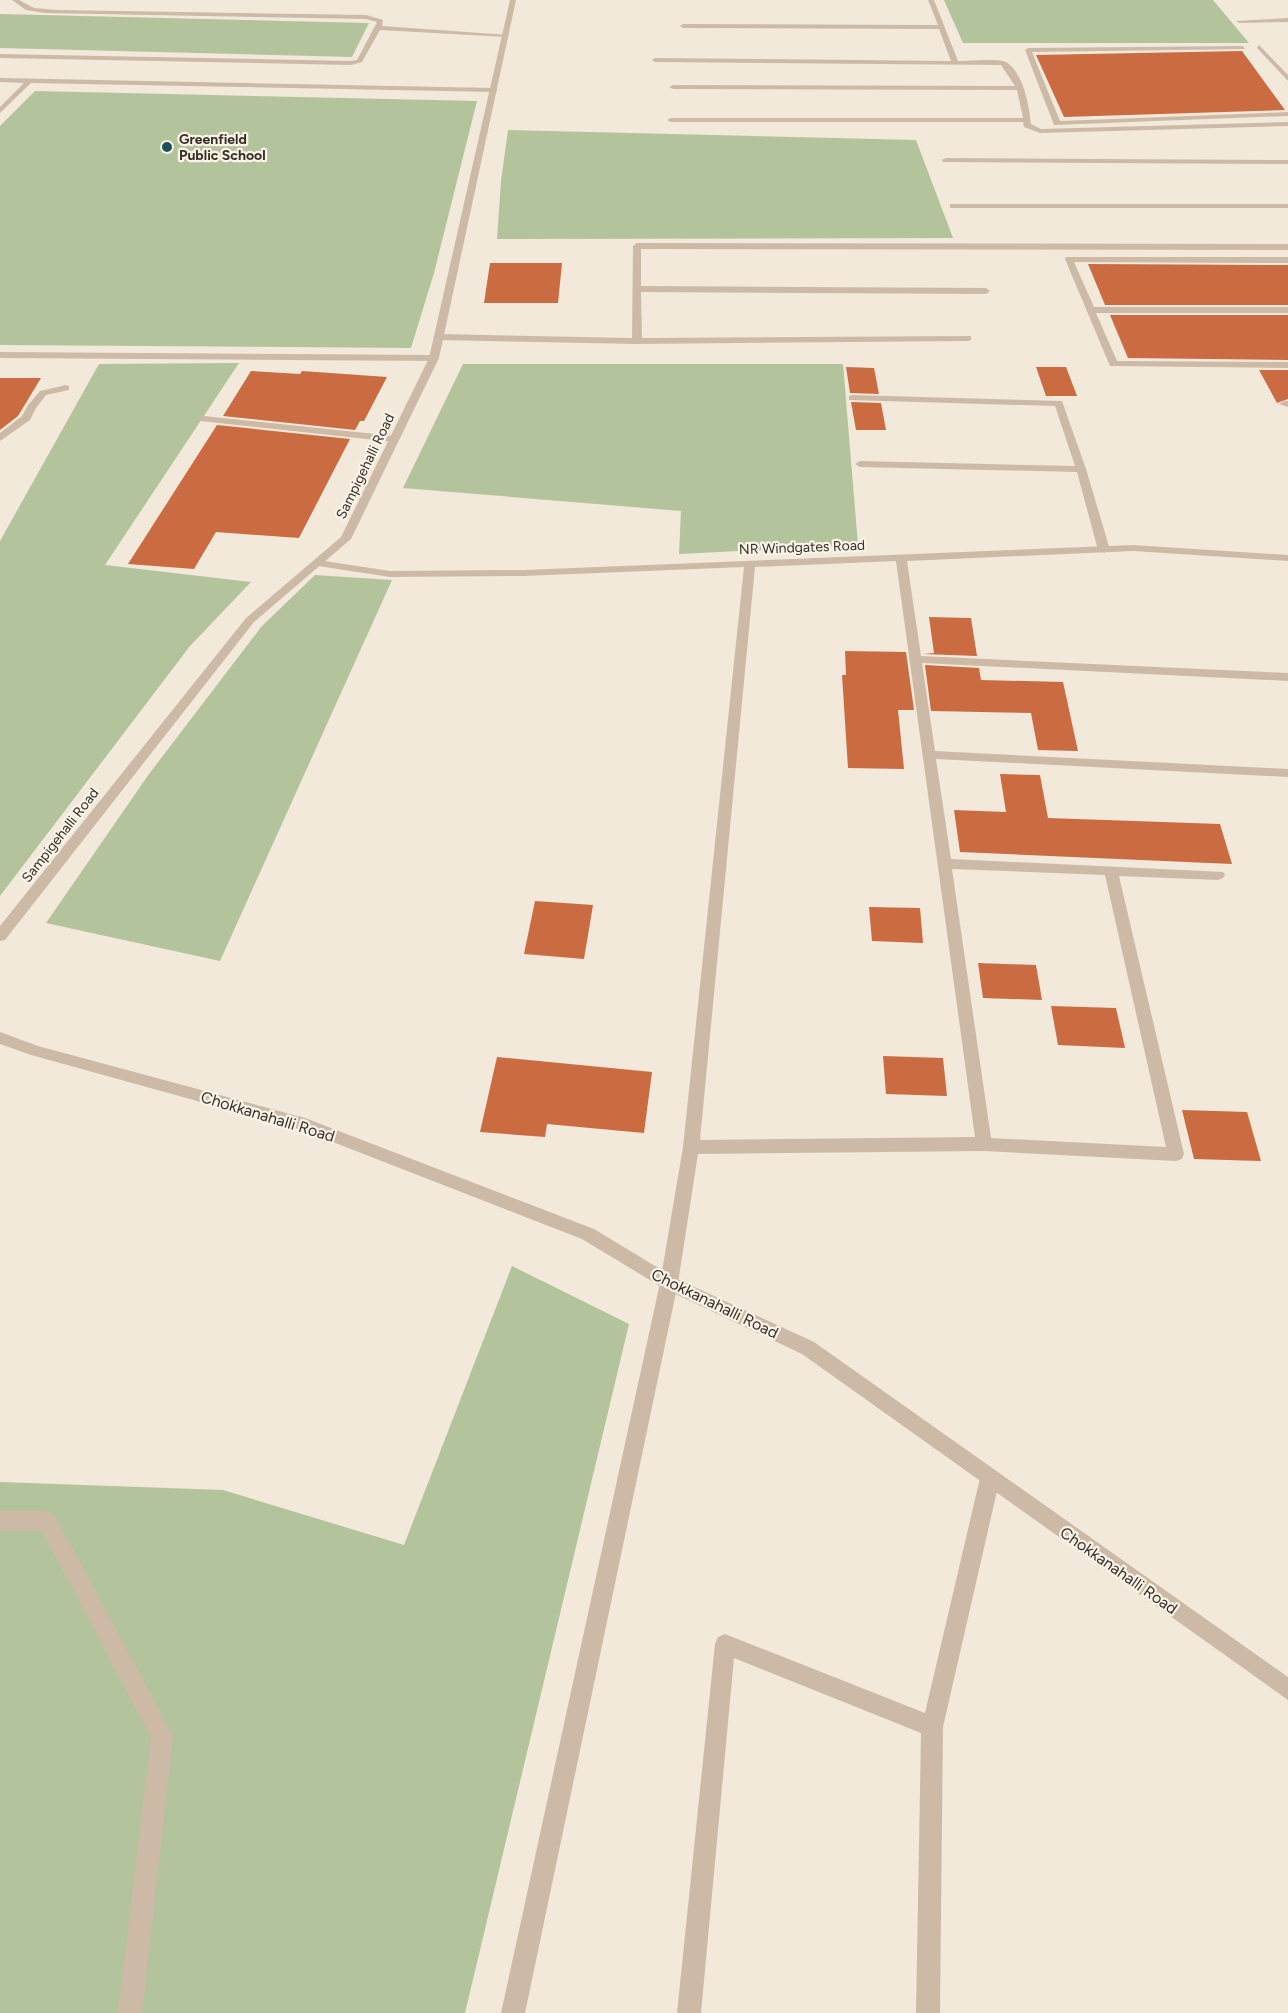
<svg xmlns="http://www.w3.org/2000/svg" width="1288" height="2013" font-family="Figtree,sans-serif">
  <style>
    .green { fill: #b3c39b }
    .building { fill: #cb6b42 }
    .lines { fill: none; stroke-linecap: round; stroke-linejoin: round }
    .service { fill: #ccbaa7; fill-rule: evenodd }
    .minor { fill: #ccbaa7; fill-rule: evenodd }
    .tertiary { fill: #ccbaa7; fill-rule: evenodd }
    .poi-dot { fill: #1b535b; stroke: #faf3e8; stroke-width: 2 }
    .labels { text-anchor: middle; stroke-width: 4.5; stroke-linejoin: round; paint-order: stroke }
    .far-poi-label { font-size: 14px; font-weight: bold; fill: #382e28; stroke: #faf3e8; text-anchor: start }
    .far-street-label { font-size: 14px; fill: #382e28; stroke: #faf3e8 }
    .street-label { font-size: 16px; fill: #382e28; stroke: #faf3e8 }
  </style>
  <rect width="100%" height="100%" fill="#f3e9db"/>
  <!-- green -->
  <path class="green" d="M944,0H1213L1249,43H963Z
    M0,14L369,23L352,57L0,48Z
    M35,91L477,101L434,273L411,348L0,345V126Z
    M508,130L916,140L953,238L497,239L501,181Z
    M239,363L105,565L251,582L190,646L0,896V541L99,364Z
    M463,364H843L858,545L679,554L681,511L403,488Z
    M315,575L392,580L220,961L46,923L149,774L262,626Z
    M512,1266L629,1324L465,2013H0V1482L223,1490L404,1545Z"/>
  <!-- building -->
  <path class="building" d="M1242,51L1285,110L1064,117L1036,55Z
    M490,263H562L558,303H484Z
    M1088,264L1288,265V305H1105Z
    M1110,315H1288V360L1128,358Z
    M846,367L874,368L879,394L850,393Z
    M1036,367H1066L1077,396H1046Z
    M1259,370H1288V399L1277,403Z
    M251,371L300,374L302,371L387,377L364,421H360L355,430L223,416Z
    M0,378H41L18,416L0,430Z
    M851,402L881,403L886,430H856Z
    M217,425L350,439L299,538L216,532L194,569L128,564Z
    M929,617L971,618L977,656L923,654L934,653Z
    M845,651L906,652L914,710H898L904,769L848,768L842,675H846Z
    M925,665L979,668L981,680L1063,682L1078,751L1038,750L1031,713L931,711Z
    M1000,774L1040,775L1048,818L1220,824L1232,864L960,852L954,810L1006,812Z
    M535,901L593,905L584,959L524,954Z
    M869,907L920,908L923,943L872,941Z
    M978,963L1036,965L1042,1000L983,998Z
    M1051,1006L1116,1008L1125,1048L1058,1045Z
    M883,1056L943,1058L947,1096L886,1094Z
    M497,1057L652,1072L644,1133L547,1124L545,1137L480,1132Z
    M1182,1110L1247,1112L1261,1161L1194,1159Z"/>
  <g class="lines">
    <!-- service -->
    <path class="service" d="M1243,46L1245,49L1032,52L1060,121L1288,112V116L1054,125L1025,50L1028,48Z
      M0,78L494,88L498,90L494,92L31,83L0,113V107L24,83L0,82Z
      M0,352L434,355L439,358L434,361L0,358Z
      M852,395L1062,401L1086,469L1110,550L1104,553L1098,550L1077,472L860,467L855,464L860,461L1075,466L1055,406L849,400V396Z"/>
    <!-- minor -->
    <path class="minor" d="M12,0H19L34,8L57,10L366,15L383,20L382,26L509,35L506,37L380,30L362,62L351,65L0,58V54L351,61L357,60L377,22L366,19L45,13L26,10Z
      M928,0H934L958,61C968,61 999,58 1006,62C1024,73 1029,106 1031,124L1041,129L1288,122V126L1040,133L1024,127L1023,122H671L667,120L671,118H1023L1017,90L673,89L669,87L673,85L1015,86L1001,65L655,62L652,60L655,58L951,61L939,29L683,28L680,26L683,24L938,25Z
      M1288,18V22L1239,23L1236,21Z
      M1259,45L1288,75V81L1257,48Z
      M946,158L1288,160V164L943,162L942,160Z
      M950,204H1288V208H950Z
      M637,243L1288,244V250L641,249V286L986,288L990,291L986,294L641,292L642,338L971,336V340L968,341L637,344L438,340L433,337L438,334L632,338L633,246Z
      M1066,257H1288V263L1074,262L1094,307H1288V313H1096L1117,361L1288,362V368L1110,366L1065,259Z
      M66,385L69,386V390L46,395L36,408L30,420L0,441V433L22,416L28,405L40,391Z
      M1284,401H1288V407L1279,404Z
      M204,416L394,436L399,439L394,442L200,421V417Z
      M1133,545L1288,555V561L1133,551L907,561L921,656L1288,673V681L922,663L935,751L1288,769V777L936,759L951,859L1223,872L1225,875L1223,878L1218,880L1119,876L1184,1154L1182,1159L1176,1161L984,1151L698,1154L678,1283L525,2013H501L660,1283L683,1147L744,567L524,576L390,577L318,566L312,563L318,560L390,571L524,570ZM896,561L975,1137L700,1140L755,567ZM952,869L1105,875L1166,1147L991,1138Z
      M990,1469L997,1472L1000,1478L943,1727L940,2013H916L921,1733L734,1658L701,2013H677L715,1644L718,1637L725,1634L925,1713L980,1478L983,1472Z
      M0,1511H47L54,1514L173,1736L142,2013H118L151,1737L42,1531H0Z"/>
    <!-- tertiary -->
    <path class="tertiary" d="M510,0H516L439,358L351,539L254,622L5,940L0,941V926L246,618L341,537L429,358Z
      M0,1032L38,1046L305,1118L594,1229L675,1278L814,1342L1288,1677V1700L802,1354L663,1288L582,1239L302,1130L31,1055L0,1044Z"/>
  </g>
  <!-- markers -->
  <circle class="poi-dot" cx="167" cy="147" r="6"/>
  <g class="labels">
    <!-- far-poi labels -->
    <g class="far-poi-label">
      <text x="179" y="144">Greenfield<tspan x="179" dy="16">Public School</tspan></text>
    </g>
    <!-- far-street labels -->
    <g class="far-street-label">
      <text transform="translate(365 466) rotate(-64)" y="5">Sampigehalli Road</text>
      <text transform="translate(802 547) rotate(-2)" y="5">NR Windgates Road</text>
      <text transform="translate(60 835) rotate(-52)" y="5">Sampigehalli Road</text>
    </g>
    <!-- street labels -->
    <g class="street-label">
      <text transform="translate(268 1116) rotate(17)" y="6">Chokkanahalli Road</text>
      <text transform="translate(715 1303) rotate(26)" y="6">Chokkanahalli Road</text>
      <text transform="translate(1119 1570) rotate(35)" y="6">Chokkanahalli Road</text>
    </g>
  </g>
</svg>
